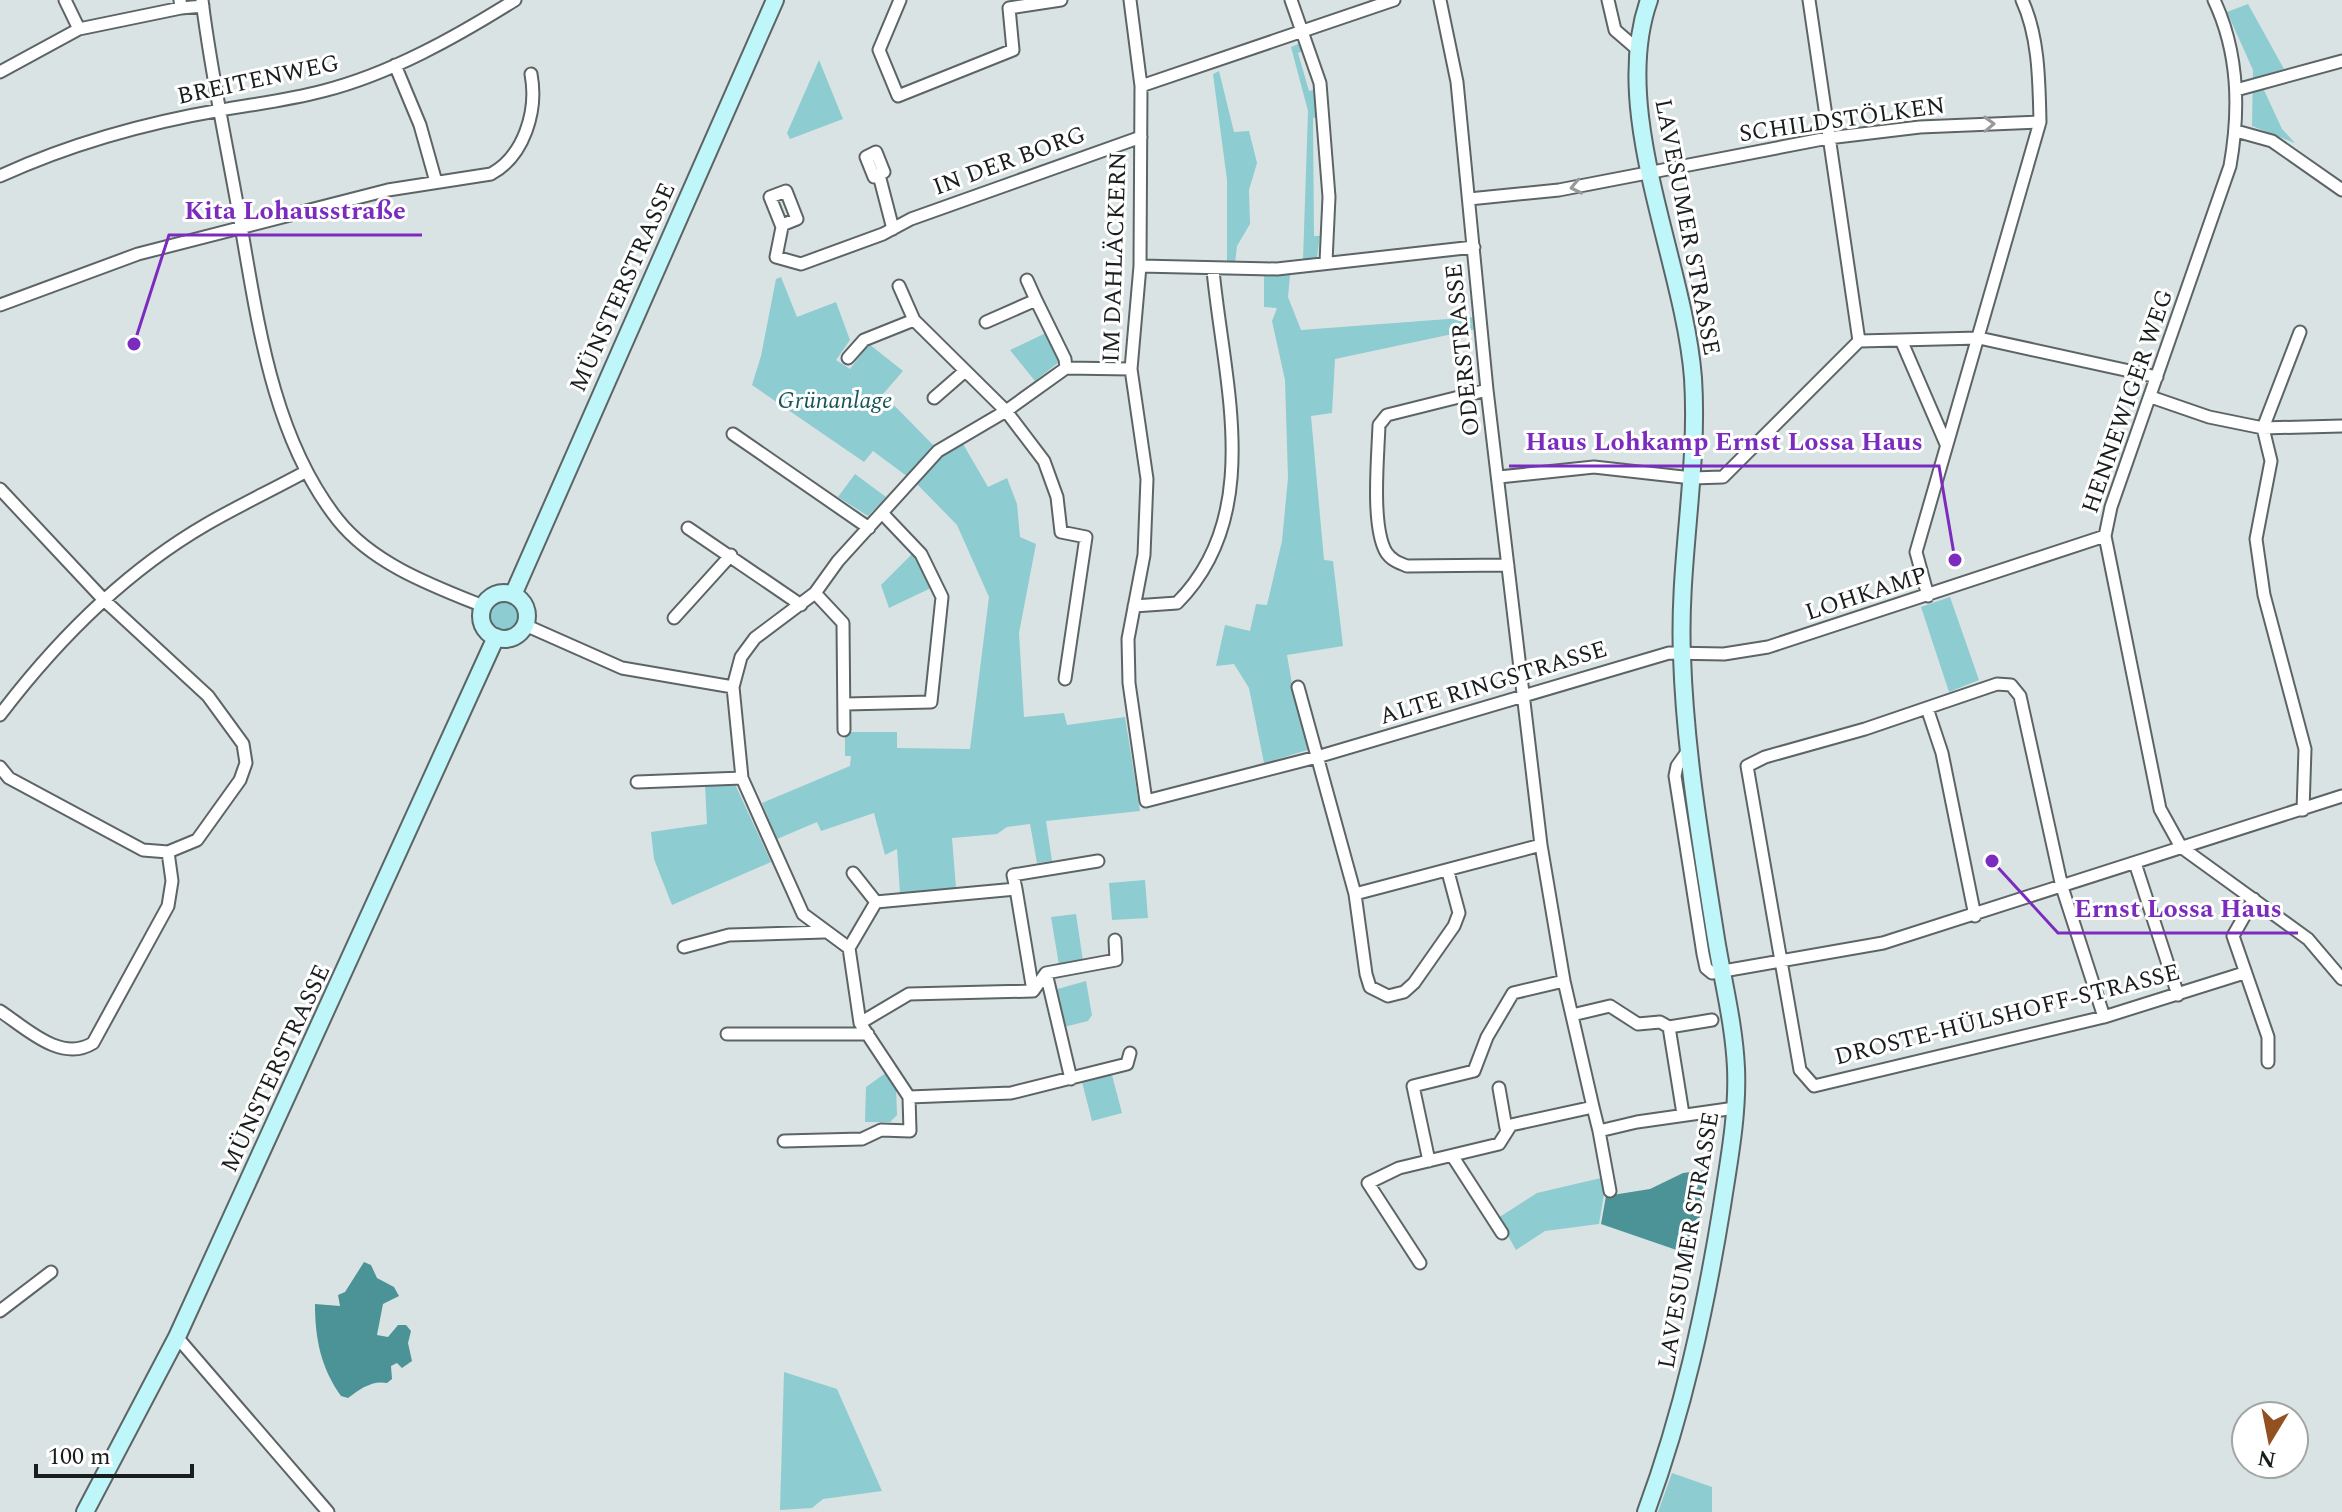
<svg xmlns="http://www.w3.org/2000/svg" width="2342" height="1512" font-family="Spectral,serif">
  <style>
    .green { fill: #8dccd1 }
    .water { fill: #4c9398 }
    .lines { fill: none; stroke-linecap: round; stroke-linejoin: round }
    .street-casing { stroke: #5d6465; stroke-width: 15 }
    .secondary-casing { stroke: #5d6465; stroke-width: 20 }
    .street { stroke: #fff; stroke-width: 11 }
    .secondary { stroke: #bef6fa; stroke-width: 16 }
    .oneway { stroke: #989999 }
    .labels { text-anchor: middle; stroke-width: 6; stroke-linejoin: round; paint-order: stroke }
    .street-label { font-size: 24px; fill: #1a1d1d; stroke: #fff }
    .park-label { font-size: 24px; font-style: italic; fill: #18555a; stroke: #fff }
    .leader { fill: none; stroke: #7b2cbf; stroke-width: 3 }
    .callout-dot { fill: #7b2cbf; stroke: #fff; stroke-width: 3 }
    .callout-label { font-size: 26px; text-anchor: middle; font-weight: bold; fill: #7b2cbf; stroke: #fff; stroke-width: 6; stroke-linejoin: round; paint-order: stroke }
  </style>
  <rect width="100%" height="100%" fill="#dae3e3"/>
  <!-- green -->
  <path class="green" d="M2248,4L2284,69L2258,77L2282,129L2295,143L2252,126L2253,70L2227,12Z
    M1298,44L1304,46L1305,50L1298,53L1309,91L1317,89L1320,117L1313,118L1314,236H1320L1317,257L1303,260L1308,111L1291,47Z
    M819,60L843,119L790,139L787,133Z
    M1219,71L1234,132L1249,131L1257,163L1249,190L1250,224L1237,246L1235,263L1227,262V180L1213,74Z
    M1290,275L1288,297L1301,330L1475,317L1476,329L1335,359L1332,413L1311,416L1324,560L1333,561L1343,646L1287,655L1292,684L1311,749L1264,763L1249,688L1234,664L1216,666L1225,625L1250,631L1256,604L1267,605L1282,541L1288,478L1285,380L1272,321L1277,308L1264,307V276Z
    M781,277L797,317L836,302L850,340L836,360L850,369L869,344L903,371L883,394L936,448L908,477L873,451L864,462L752,385L761,356L776,279Z
    M1048,332L1059,362L1035,381L1010,350Z
    M963,444L988,487L1007,478L1017,504L1020,537L1036,544L1019,633L1024,717L1064,713L1067,725L1125,717L1140,811L1046,821L1052,861L1037,863L1030,824L1007,827L997,834L952,838L956,888L900,893L897,849L885,855L874,813L821,831L817,822L777,839L762,803L850,766L851,756H845V732H897V748L970,749L989,597L957,525L914,481L941,454Z
    M855,474L886,497L868,516L838,497Z
    M914,552L931,588L889,608L881,585Z
    M1950,597L1979,680L1949,692L1921,607Z
    M487 615a17 17 0 1 1 34 0a17 17 0 1 1-34 0Z
    M734,782L771,862L672,905L654,859L651,832L707,824L705,784Z
    M1145,880L1148,918L1112,920L1109,883Z
    M1076,914L1083,961L1059,965L1051,917Z
    M1086,981L1092,1015L1088,1021L1064,1027L1054,990Z
    M887,1072L896,1085L897,1115L890,1122H865L866,1087Z
    M1112,1075L1122,1113L1092,1121L1082,1082Z
    M1601,1178L1604,1194L1599,1224L1545,1231L1516,1250L1498,1218L1537,1193Z
    M784,1372L837,1389L882,1491L823,1499L812,1508L780,1510Z
    M1672,1473L1712,1487V1512H1658Z"/>
  <!-- water -->
  <path class="water" d="M1707,1170L1694,1256L1601,1224L1606,1196L1650,1189L1683,1173Z
    M364,1262L371,1265L377,1278L394,1287L399,1296L383,1304L377,1335L388,1337L398,1325H406L411,1331L408,1343L412,1361L402,1368L397,1363L391,1366L392,1379L387,1383C372,1380 360,1389 348,1398L341,1396C321,1368 315,1339 315,1304L340,1306L338,1295L345,1292Z"/>
  <g class="lines">
    <!-- street casing -->
    <g class="street-casing">
      <path id="street" d="M65,0L79,29
        M180,0L181,8L203,6
        M202,0C210,66 224,132 236,198C256,306 268,432 338,520C373,564 433,586 483,606
        M900,0L879,50L898,96L1013,50L1009,8L1061,0
        M1130,0L1141,86L1140,266L1131,369L1147,479L1144,555L1128,639L1129,683L1146,801L1317,757L1669,653L1724,654L1768,647L2105,536
        M1291,0L1320,83L1329,197L1326,262
        M1608,0L1615,30L1637,49
        M1809,0L1859,341
        M2214,0C2239,53 2240,109 2230,166L2111,507L2105,536L2160,809L2181,847L2308,939L2342,979
        M395,65L420,125L436,182
        M0,72L79,29L181,8
        M1141,86L1394,0
        M2236,90L2342,61
        M2236,131L2272,141L2342,190
        M876,152L884,172L874,177L866,157Z
        M879,175L893,229
        M0,176C70,144 145,123 221,110C255,104 289,100 323,91C390,74 456,37 515,0
        M1469,199L1559,190L1828,138L1920,127L2040,122
        M782,225L797,219L786,191L770,197L782,227L776,257L801,264L883,234L911,219L1141,137
        M1140,266L1277,269L1474,247
        M1027,280L1036,300
        M899,286L914,320L1006,411L1044,461L1057,497L1061,532L1086,537L1065,679
        M0,305L138,254L388,190L491,174C524,156 538,111 531,74
        M986,322L1036,300L1065,359L1066,368
        M2300,332L2263,428L2271,461L2256,539L2264,595L2305,749L2303,810
        M1901,340L1946,444
        M1859,341L1979,338L2157,377
        M848,358L864,340L914,320
        M1487,390L1387,415L1379,425C1378,456 1371,526 1386,552C1391,560 1399,563 1407,566L1508,565
        M2151,397L2209,417L2263,428L2342,426
        M934,398L965,371
        M733,434L869,528
        M1499,477L1594,467L1692,478L1723,477L1859,341
        M0,489L104,600L208,696L243,744L246,763L240,780L197,840L168,852L143,850L9,778L0,767
        M688,528L801,605
        M815,593L843,623L844,730
        M1928,596L1916,552L2040,122C2039,81 2039,37 2022,0
        M1134,606L1177,603C1266,514 1223,379 1213,270
        M674,618L731,555
        M525,625L622,668L733,687
        M1298,687L1355,894L1541,845L1487,390L1457,82L1440,0
        M846,704L931,702L942,597L921,554L882,513
        M1927,708L1942,753L1975,916
        M0,715C57,640 124,572 207,524C238,506 272,490 305,472
        M1687,752L1677,766L1675,776L1703,954L1706,968L1712,973L1883,943L2342,796
        M637,782L742,778
        M1541,845L1564,981L1593,1107
        M2135,863L2178,995
        M853,873L876,902
        M1016,889L1033,991
        M1355,894L1366,974L1370,987L1388,996L1404,992L1414,983L1454,926L1459,913L1448,872
        M2254,899L2233,936L2268,1037V1062
        M684,947L729,935L824,932
        M849,948L876,902L1016,889L1013,875L1098,861
        M1046,973L1071,1079
        M0,1011C26,1028 61,1063 93,1043L168,906L172,881L168,852
        M1572,1015L1610,1006L1638,1024L1660,1022L1669,1027L1683,1114
        M2104,1017L2062,887L2020,696L2011,685L1997,684L1865,729L1765,757L1747,766L1800,1070L1814,1086L2104,1017L2244,973
        M860,1023L909,994L1033,991L1046,973L1116,960L1115,940
        M1669,1027L1712,1020
        M727,1034H868
        M1499,1088L1506,1128
        M909,1097L1011,1093L1127,1064L1130,1053
        M1599,1131L1610,1191
        M784,1141L862,1139L881,1130L910,1131L909,1097L860,1023L849,948L803,914L742,778L733,687L741,657L755,638L815,593L838,561L938,451L1006,411L1066,368L1131,369
        M1453,1157L1502,1233
        M1429,1161L1413,1086L1474,1071L1487,1037L1513,993L1564,981
        M1420,1263L1368,1183L1399,1168L1499,1144L1511,1125L1593,1107L1599,1131L1637,1122L1735,1108
        M0,1311L51,1272
        M177,1337L328,1512"/>
    </g>
    <!-- secondary casing -->
    <g class="secondary-casing">
      <path id="secondary" d="M481 616a23 23 0 1 1 46 0a23 23 0 1 1-46 0Z
        M513,595L775,0
        M85,1512L177,1337L496,637
        M1646,1512C1683,1412 1705,1311 1722,1206C1729,1160 1738,1114 1736,1068C1734,1024 1723,982 1716,939C1701,844 1685,751 1682,656C1678,563 1699,471 1693,378C1684,261 1609,112 1649,0"/>
    </g>
    <!-- street -->
    <use href="#street" class="street"/>
    <!-- secondary -->
    <use href="#secondary" class="secondary"/>
  </g>
  <!-- one-way arrows -->
  <defs><path id="oneway-chevron" d="M-2-3.5L2.5 0L-2 3.5" fill="none" stroke-width="1.6" stroke-linecap="round" stroke-linejoin="round" transform="scale(2)"/></defs>
  <g class="oneway">
    <use href="#oneway-chevron" transform="translate(1989 124) rotate(-2)"/>
    <use href="#oneway-chevron" transform="translate(1576 187) rotate(168)"/>
  </g>
  <g class="labels">
    <!-- street labels -->
    <g class="street-label">
      <text transform="translate(258 79) rotate(-12)" y="8">BREITENWEG</text>
      <text transform="translate(1842 119) rotate(-8)" y="8">SCHILDSTÖLKEN</text>
      <text transform="translate(1009 160) rotate(-20)" y="8">IN DER BORG</text>
      <text transform="translate(1688 227) rotate(79)" y="8">LAVESUMER STRASSE</text>
      <text transform="translate(1114 257) rotate(-88)" y="8">IM DAHLÄCKERN</text>
      <text transform="translate(622 287) rotate(-66)" y="8">MÜNSTERSTRASSE</text>
      <text transform="translate(1462 350) rotate(-96)" y="8">ODERSTRASSE</text>
      <text transform="translate(2127 401) rotate(-71)" y="8">HENNEWIGER WEG</text>
      <text transform="translate(1866 593) rotate(-18)" y="8">LOHKAMP</text>
      <text transform="translate(1493 682) rotate(-17)" y="8">ALTE RINGSTRASSE</text>
      <text transform="translate(2007 1014) rotate(-14)" y="8">DROSTE-HÜLSHOFF-STRASSE</text>
      <text transform="translate(275 1068) rotate(-65)" y="8">MÜNSTERSTRASSE</text>
      <text transform="translate(1688 1240) rotate(-80)" y="8">LAVESUMER STRASSE</text>
    </g>
    <!-- park labels -->
    <g class="park-label">
      <text x="835" y="408">Grünanlage</text>
    </g>
  </g>
  <!-- callouts -->
  <path class="leader" d="M134 344L169 235H422M1955 560L1939 466H1509M1992 861L2058 933H2298"/>
  <g class="callout-dot">
    <circle cx="134" cy="344" r="8"/>
    <circle cx="1955" cy="560" r="8"/>
    <circle cx="1992" cy="861" r="8"/>
  </g>
  <g class="callout-label">
    <text x="295" y="219">Kita Lohausstraße</text>
    <text x="1724" y="450">Haus Lohkamp Ernst Lossa Haus</text>
    <text x="2178" y="917">Ernst Lossa Haus</text>
  </g>
  <!-- north arrow -->
  <g transform="translate(2270 1440) rotate(190)"><circle r="38" fill="#ffffff" stroke="#a3a5a5" stroke-width="2"/>
  <path d="M0-6L14 30L0 20L-14 30Z" fill="#935021"/>
  <text y="-12" font-size="22" font-weight="bold" text-anchor="middle" fill="#1a1d1d">N</text>
  </g>
  <!-- scale -->
  <path d="M36 1464v12h156v-12" fill="none" stroke="#1a1d1d" stroke-width="4"/>
  <text x="48" y="1464" font-size="24" fill="#1a1d1d" stroke="#ffffff" stroke-width="6" paint-order="stroke">100 m</text>
</svg>
